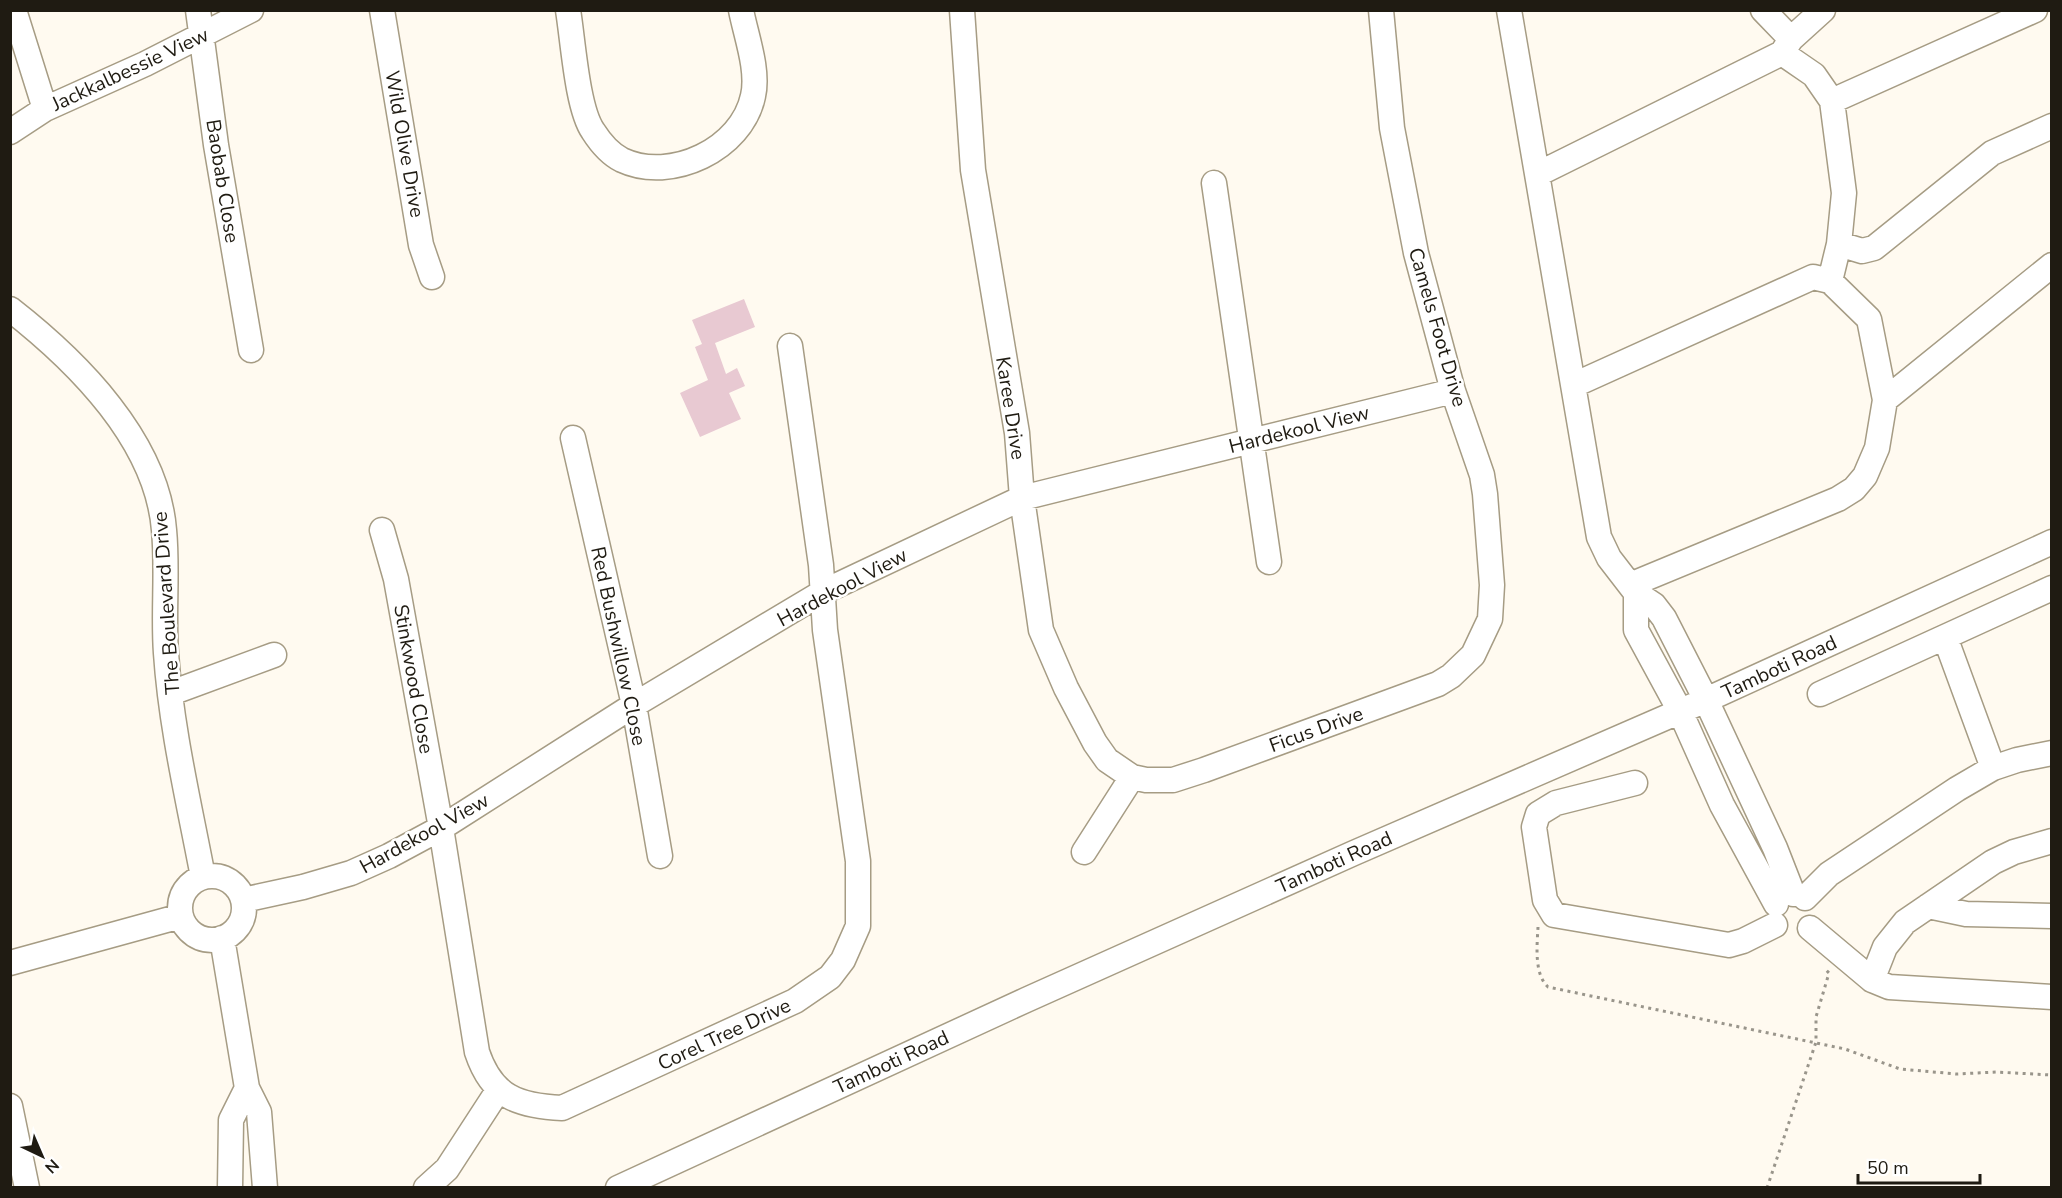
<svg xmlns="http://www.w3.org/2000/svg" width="2062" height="1198" font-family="'Nunito Sans',sans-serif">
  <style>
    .building { fill: #e8c9d2 }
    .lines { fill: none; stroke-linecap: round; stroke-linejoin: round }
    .minor-casing { stroke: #a69c84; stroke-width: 27 }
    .path { stroke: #99958b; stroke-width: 3; stroke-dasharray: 3 4.5; stroke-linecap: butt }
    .minor { stroke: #fff; stroke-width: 24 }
    .labels { text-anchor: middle; stroke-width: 5; stroke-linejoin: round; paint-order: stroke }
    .street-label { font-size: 20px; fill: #1f1b12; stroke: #fff }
  </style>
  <rect width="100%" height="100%" fill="#fffaf0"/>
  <!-- building -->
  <path class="building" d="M744,299L755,327L715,343L726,374L737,368L745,386L729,393L741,419L700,437L680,393L708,380L695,347L702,344L692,320Z"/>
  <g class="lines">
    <!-- minor casing -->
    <g class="minor-casing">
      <path id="minor" d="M14,10L45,109
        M198,10L216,145L251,350
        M382,10L421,245L432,277
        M568,10C573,40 577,108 593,131C600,142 610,154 622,160C671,183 742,149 753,96C759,70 746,36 741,10
        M962,10L973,170L1017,433L1022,498L1041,630L1066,688L1095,743L1107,760L1132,777L1146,780H1173L1204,770L1438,684L1451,676L1473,655L1490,619L1492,585L1485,494L1482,475L1453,391L1416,253L1392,128L1381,10
        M1509,10L1599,537L1609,558L1636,593L1654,605L1664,618L1706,700L1775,848L1793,894
        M1763,10L1791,39
        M1782,53L1791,39L1823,10
        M1832,101L2035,10
        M10,132L45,109L145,64L251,10
        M1538,174L1782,53L1814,75L1832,101L1844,193L1839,244L1830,281
        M1214,183L1269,562
        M1839,244L1862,251L1874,248L1992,153L2052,126
        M10,309C78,362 157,441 164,530C168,571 163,612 166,653C171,728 189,803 203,877
        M1574,385L1813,277L1830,281L1869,319L1885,400L1877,448L1865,476L1854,489L1838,499L1630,585
        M1885,400L2052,265
        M573,438L634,705L660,856
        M382,530L396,579L441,828L477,1052C492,1097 518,1106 562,1108L795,1001L830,977L843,960L858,926V861L825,630L821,565L790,346
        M1636,593V630L1680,711L1722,805L1776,904
        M1945,637L1993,768
        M171,693L274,655
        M1820,694L2052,588
        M1635,783L1556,803L1538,814L1534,827L1545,900L1554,915L1729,945L1743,941L1775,925
        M1084,852L1132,777
        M180 908a32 32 0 1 1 64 0a32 32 0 1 1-64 0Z
        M1805,898L1829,874L1957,789L1993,768L2017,760L2052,753
        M243,900L303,887L351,873L389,856L441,828L634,705L823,592L1022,498L1453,391
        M1928,906L1966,914L2052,916
        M1810,928L1872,980L1889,987L2052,997
        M222,938L247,1088L259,1112L265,1188
        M10,963L181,916
        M1872,980L1885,947L1905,922L1993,862L2014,852L2052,841
        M10,1106L27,1188
        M230,1188L231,1120L247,1088
        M426,1188L447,1169L499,1089
        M618,1188L1026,1000L1354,853L1706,700L2052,542"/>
    </g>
    <!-- path -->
    <path class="path" d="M1538,927C1537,946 1534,974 1548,987L1845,1049L1900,1069L1956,1074L1996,1072L2052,1075
      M1767,1188L1816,1042V1017L1829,973L1824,968"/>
    <!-- minor -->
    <use href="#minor" class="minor"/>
  </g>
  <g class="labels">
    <!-- street labels -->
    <g class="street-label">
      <text transform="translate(130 69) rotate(-25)" y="7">Jackkalbessie View</text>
      <text transform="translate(405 144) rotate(80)" y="7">Wild Olive Drive</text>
      <text transform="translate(223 181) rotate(81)" y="7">Baobab Close</text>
      <text transform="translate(1438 327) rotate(74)" y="7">Camels Foot Drive</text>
      <text transform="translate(1011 408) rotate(81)" y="7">Karee Drive</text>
      <text transform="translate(1299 429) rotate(-14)" y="7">Hardekool View</text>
      <text transform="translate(842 587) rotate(-28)" y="7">Hardekool View</text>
      <text transform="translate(166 603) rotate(-94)" y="7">The Boulevard Drive</text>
      <text transform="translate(619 646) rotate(78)" y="7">Red Bushwillow Close</text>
      <text transform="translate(1779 667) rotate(-25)" y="7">Tamboti Road</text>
      <text transform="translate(414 679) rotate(80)" y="7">Stinkwood Close</text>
      <text transform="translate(1316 729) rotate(-20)" y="7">Ficus Drive</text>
      <text transform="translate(424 833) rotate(-29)" y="7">Hardekool View</text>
      <text transform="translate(1334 862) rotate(-24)" y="7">Tamboti Road</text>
      <text transform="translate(724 1034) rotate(-25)" y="7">Corel Tree Drive</text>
      <text transform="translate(891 1062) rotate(-25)" y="7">Tamboti Road</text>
    </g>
  </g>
  <!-- border -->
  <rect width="2062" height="1198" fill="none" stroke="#1f1b12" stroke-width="24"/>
  <!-- north arrow -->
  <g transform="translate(42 1156) rotate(136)" stroke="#ffffff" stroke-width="4.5" paint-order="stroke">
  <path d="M0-4.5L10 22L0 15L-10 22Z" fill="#1f1b12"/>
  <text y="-9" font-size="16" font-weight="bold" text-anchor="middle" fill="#1f1b12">N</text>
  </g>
  <!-- scale -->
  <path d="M1858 1174v9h122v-9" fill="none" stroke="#1f1b12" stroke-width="3"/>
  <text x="1867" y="1174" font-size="18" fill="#1f1b12" stroke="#ffffff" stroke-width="4.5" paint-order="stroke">50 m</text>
</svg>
